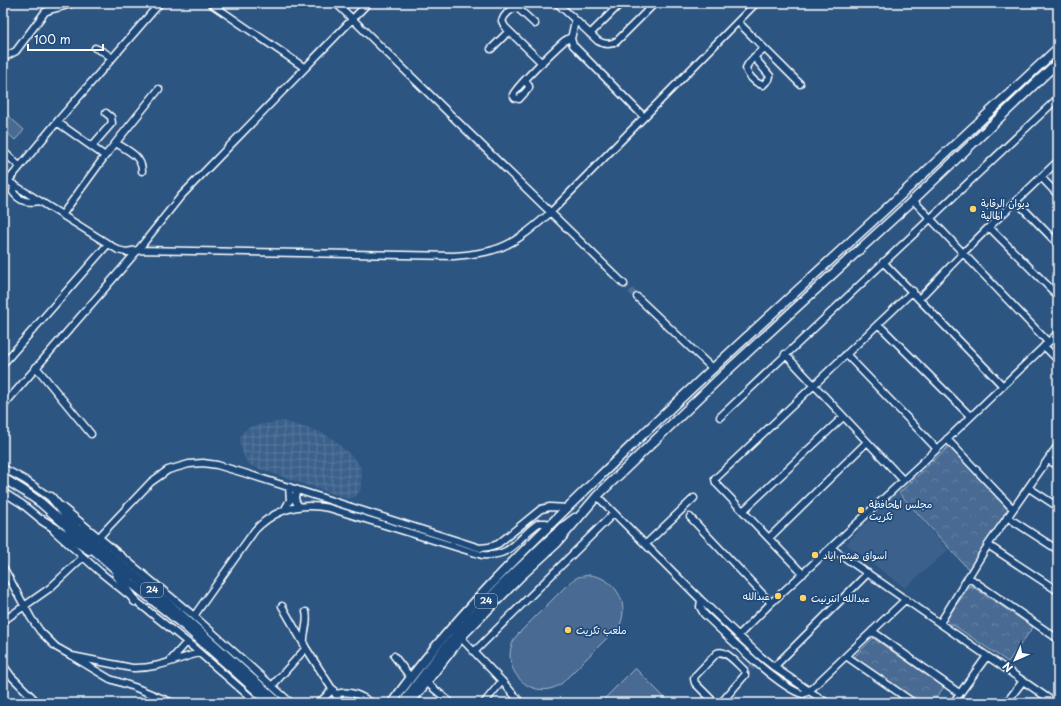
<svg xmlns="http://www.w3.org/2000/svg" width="1061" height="706" font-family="'Playpen Sans','Playpen Sans Arabic',sans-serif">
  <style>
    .built { fill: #3b618b }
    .industrial { fill: url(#industrial-grid) }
    .park { fill: url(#park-crowns); stroke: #a4b5c8 }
    .garden { fill: #486b92; stroke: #a4b5c8 }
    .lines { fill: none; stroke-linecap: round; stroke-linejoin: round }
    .minor-tunnel { stroke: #4c6e95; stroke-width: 6; stroke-dasharray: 6 3; stroke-linecap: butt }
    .minor-casing { stroke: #fff; stroke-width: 9 }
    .major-casing { stroke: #fff; stroke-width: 11 }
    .minor { stroke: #1f4a7a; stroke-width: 6 }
    .major { stroke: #1f4a7a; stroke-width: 8 }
    .poi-dot { fill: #ffd166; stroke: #1f4a7a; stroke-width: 1.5 }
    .labels { text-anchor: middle; stroke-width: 3.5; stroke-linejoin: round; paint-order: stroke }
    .shield { fill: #1f4a7a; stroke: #bcc9d7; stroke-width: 1 }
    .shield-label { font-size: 9px; font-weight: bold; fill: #fff }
    .poi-label { font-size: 10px; fill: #fff; stroke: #1f4a7a; text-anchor: start }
  </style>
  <defs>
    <pattern id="industrial-grid" width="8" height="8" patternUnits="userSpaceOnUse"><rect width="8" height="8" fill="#3b618b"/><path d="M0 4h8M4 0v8" fill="none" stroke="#58799c"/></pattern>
    <pattern id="park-crowns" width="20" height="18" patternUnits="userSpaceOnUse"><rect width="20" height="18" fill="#486b92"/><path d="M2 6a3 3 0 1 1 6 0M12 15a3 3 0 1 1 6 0" fill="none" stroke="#6381a2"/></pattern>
  </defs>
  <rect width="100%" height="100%" fill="#2c5582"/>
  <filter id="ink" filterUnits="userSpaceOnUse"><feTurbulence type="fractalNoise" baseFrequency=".025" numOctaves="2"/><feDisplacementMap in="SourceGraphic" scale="8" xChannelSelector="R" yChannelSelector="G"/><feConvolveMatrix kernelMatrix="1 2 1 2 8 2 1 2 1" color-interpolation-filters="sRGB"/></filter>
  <g filter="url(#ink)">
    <!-- built -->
    <path class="built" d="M896,491L948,550L905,588L846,544Z"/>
    <!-- industrial -->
    <path class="industrial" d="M283,421L320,432L333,439L355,459L360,466L362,477L361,489L355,497L348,499L249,465L246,461L240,446V437L245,430L252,426Z"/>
    <!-- park -->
    <path class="park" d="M949,446L952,447L1010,509L969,570L899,493Z
      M970,585L1033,627L1008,662L946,620Z
      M873,638L944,687L932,703H918L853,658Z"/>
    <!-- garden -->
    <path class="garden" d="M4,112L24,130L15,140L3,129V113Z
      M589,575C614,577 630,602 620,625L561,684C529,705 494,663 518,634L570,582L578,577Z
      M635,668L670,703H600Z"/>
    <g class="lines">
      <!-- minor-tunnel -->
      <path class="minor-tunnel" d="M624,284L637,297
        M745,675L753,666"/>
      <!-- minor casing -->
      <g class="minor-casing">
        <path id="minor" d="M210,3L305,68
          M336,3L624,284
          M557,3L598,41C605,45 611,45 617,41L655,3
          M575,21L571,39L573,45L644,117
          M738,22L800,84
          M535,24L521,11L516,8C510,9 504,15 502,21L505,27L542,63
          M590,34L621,3
          M95,48L104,52L112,58
          M491,49L509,31
          M754,57L770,76L769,79L763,85C756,84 747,75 746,68C749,60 758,54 764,48
          M3,58L16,51L45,12C53,7 64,8 72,3
          M525,81L529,86V88L519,99L515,98L513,95C515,88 555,49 563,42C565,40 568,39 571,37
          M57,122L105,156
          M116,143C127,150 142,156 142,171
          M92,146L112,123L111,117L106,113
          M3,151L19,166
          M1041,177L1058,195
          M3,178L118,250L126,252L138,250L181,196L368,3
          M8,181L57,122L160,3
          M14,186L13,192C20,202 28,203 39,201
          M913,200L963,253L920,298
          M1016,201L1058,244
          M62,215L105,156L159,89
          M989,227L1058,296
          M883,262L1002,385
          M637,297L712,368
          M878,324L970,416
          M1048,342L963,253L989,227L1058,161
          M1044,346L1058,360
          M785,354L903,480
          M846,354L937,449
          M3,364L108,244
          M36,367L91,434
          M3,406L138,250L453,256C466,255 480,254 493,250C515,244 534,227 550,213L756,3
          M720,417L1058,98
          M947,439L1013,509
          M1048,460L1058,466
          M3,468L25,480L54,500
          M1029,488L1058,507
          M298,490C294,495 294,501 299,506
          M3,492L22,504L45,523
          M597,496L701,600L759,655L774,667L827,703
          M61,506L194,616L291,703
          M285,509L290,500L289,487
          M743,511L843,417
          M690,517L771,603
          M1007,517L1058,550
          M54,531L100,572L187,642L257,703
          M99,537L151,482L168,470L189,464L203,463L217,465L244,473L480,548L489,547L498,544L541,509L550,507L568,508
          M769,538L867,442
          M646,544L694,498
          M988,545L1058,591
          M831,548L1055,703
          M3,567L31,618L40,631L56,647L72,656L132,668C156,669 177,659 199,653
          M803,574L716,483L715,479L913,291
          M968,577L1058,639
          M701,600L700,607L704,614C723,632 781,690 803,694L809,691L906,599
          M282,606L306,648L341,703
          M194,616L255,530C275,509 300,502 329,508L482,555C514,557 516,538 539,523H546L550,526
          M3,621L50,588L83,557
          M940,623L988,545L1058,445
          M872,631L959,693
          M738,636L771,603L937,449L1058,333
          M461,638L502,681L521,703
          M304,642C303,632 309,623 306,612
          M474,652L614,513
          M394,656L411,678
          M846,656L914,703
          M75,658L110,679L134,687L173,703
          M170,661L187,642
          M3,665L11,676L38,703
          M774,667L868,573
          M426,682L451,703
          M272,686L306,648
          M336,694C350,690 360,695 372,703
          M319,703L333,689
          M484,703L502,681
          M715,703L695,683L694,679L695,676L717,653C726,649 737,664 744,670
          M721,703L745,675
          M953,703L987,656
          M1006,703L1023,681"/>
      </g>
      <!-- major casing -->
      <g class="major-casing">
        <path id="major" d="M3,478L24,491L41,503L130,582L187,628L270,703
          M51,497L76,527
          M42,520L89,550
          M80,530L169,604L279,703
          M117,575L135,601
          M392,703C461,606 550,525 635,442C723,357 814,276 903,193C955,145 1006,96 1058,48
          M403,703C439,652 481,604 527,561C542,546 557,531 575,518
          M410,703L464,634L521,576L557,543L597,496L726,372L908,205L1058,62"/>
      </g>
      <!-- minor -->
      <use href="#minor" class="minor"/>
      <!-- major -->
      <use href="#major" class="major"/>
    </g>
  </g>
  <!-- markers -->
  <g class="poi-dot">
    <circle cx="973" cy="209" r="4"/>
    <circle cx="861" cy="510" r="4"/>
    <circle cx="815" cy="555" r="4"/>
    <circle cx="778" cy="596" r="4"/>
    <circle cx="803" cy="598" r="4"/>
    <circle cx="568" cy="630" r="4"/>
  </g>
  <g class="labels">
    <!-- shield labels -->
    <g class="shield">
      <rect x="141" y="583" width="22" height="14" rx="3"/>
      <rect x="475" y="594" width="22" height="14" rx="3"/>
    </g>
    <g class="shield-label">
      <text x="152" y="593">24</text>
      <text x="486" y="604">24</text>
    </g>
    <!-- poi labels -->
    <g class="poi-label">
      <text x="981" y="207">ديوان الرقابة<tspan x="981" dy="12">المالية</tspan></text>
      <text x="869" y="508">مجلس المحافظة<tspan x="869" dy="12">تكريت</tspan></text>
      <text x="823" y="559">اسواق هيثم اياد</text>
      <text x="770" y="600" text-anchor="end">عبدالله</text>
      <text x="811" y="602">عبدالله انترنيت</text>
      <text x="576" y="634">ملعب تكريت</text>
    </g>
  </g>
  <!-- margin -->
  <rect width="1061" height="706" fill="none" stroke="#1f4a7a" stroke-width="16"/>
  <rect x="8" y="8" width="1045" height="690" fill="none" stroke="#fff" stroke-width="1.5" filter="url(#ink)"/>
  <!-- north arrow -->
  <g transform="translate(1015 660) rotate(225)" stroke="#1f4a7a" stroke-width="3" paint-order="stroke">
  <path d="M0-3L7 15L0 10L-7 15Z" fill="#ffffff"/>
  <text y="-6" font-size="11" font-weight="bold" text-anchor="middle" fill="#ffffff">N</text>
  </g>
  <!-- scale -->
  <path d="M28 44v6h75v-6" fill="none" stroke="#ffffff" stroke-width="2"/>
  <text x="34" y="44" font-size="12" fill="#ffffff" stroke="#1f4a7a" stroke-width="3" paint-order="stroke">100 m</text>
</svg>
